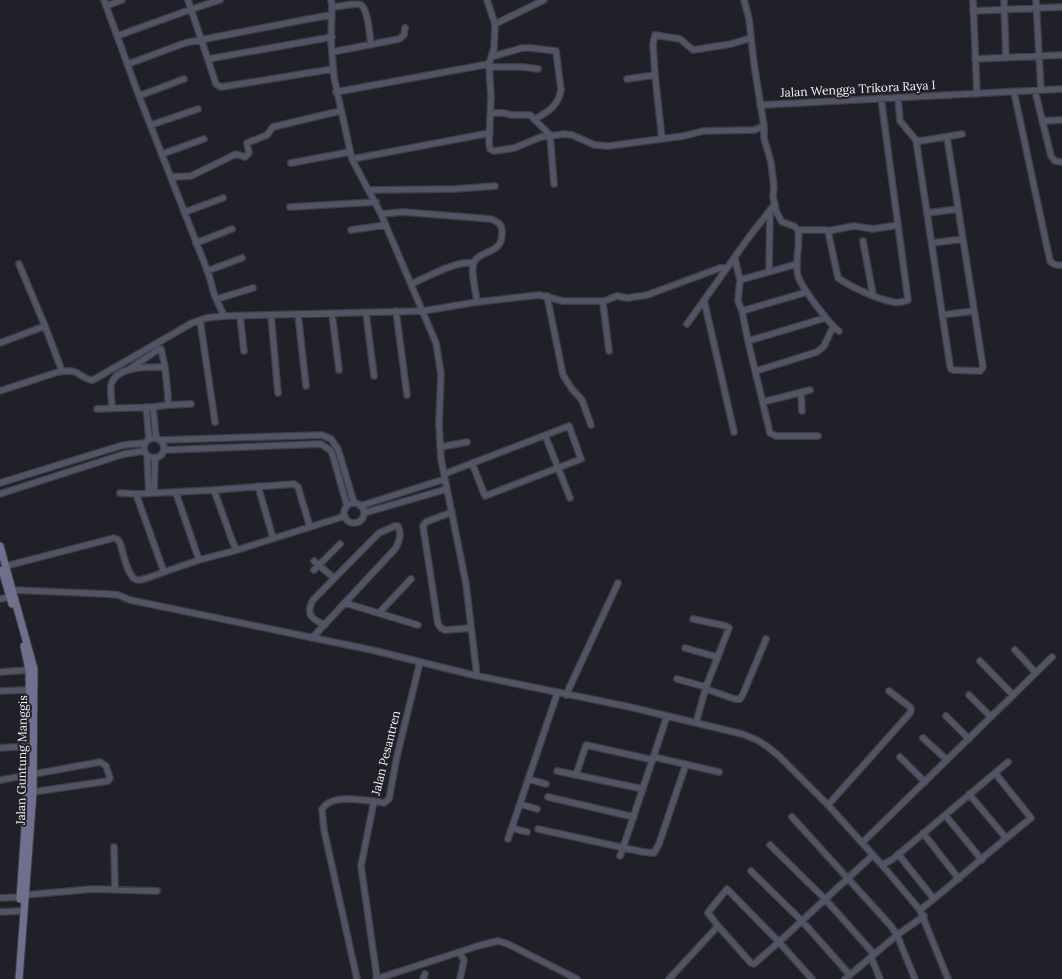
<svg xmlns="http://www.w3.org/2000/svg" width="1062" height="979" font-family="Lora,serif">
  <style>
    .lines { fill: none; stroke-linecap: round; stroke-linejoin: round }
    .street-casing { stroke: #3e3e45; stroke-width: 8 }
    .secondary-casing { stroke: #3e3e45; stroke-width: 9 }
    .street { stroke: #535366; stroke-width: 5.5 }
    .secondary { stroke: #706f8d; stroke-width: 7 }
    .labels { text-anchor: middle; stroke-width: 4; stroke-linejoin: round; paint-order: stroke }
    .street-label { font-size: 12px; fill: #f4f4fa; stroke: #202028 }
  </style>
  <rect width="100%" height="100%" fill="#202028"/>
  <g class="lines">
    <!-- street casing -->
    <g class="street-casing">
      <path id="street" d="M104,0L139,96L209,275L214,294L224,316
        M188,0L216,84L221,87L333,69
        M331,0L332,5L331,41L334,77L351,155L354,163L381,214L436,343L441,374L439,424L441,459L466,584L477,676
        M487,0L495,24L494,48L489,64L491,97L489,143L490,149L494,151L514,148L541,137L565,134L572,135L595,145L608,146L684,136L703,131L754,130L764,126
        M744,0L749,19L754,64L764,126V138L771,162L774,187L773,196L776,211L782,222L794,226L798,230C800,242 797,252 797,264C797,268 797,273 798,276C801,287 830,325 839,331
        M973,0L977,94
        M1004,0L1006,58
        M1036,0L1041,90
        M106,6L122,0
        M332,7C339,7 356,2 361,5C368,9 370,37 371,45
        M973,11L1062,7
        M495,24L544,0
        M117,36L192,9L220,0
        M332,52L399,39L404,35L405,28
        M491,57L522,48H531L556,51L561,90C558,106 548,112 535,119
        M208,59L332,37
        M975,59L1062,55
        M128,64L185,43L303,20L331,15
        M489,67H523L538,69
        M655,75L662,139
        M627,79L655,75L653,44L655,35L680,39L693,50L731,44L751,38
        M1035,91L1051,156L1055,161L1062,162
        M336,92L489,64
        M1014,92L1050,261C1054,265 1057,266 1062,265
        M139,96L184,79
        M898,98L900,121L916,140L920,141L962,134
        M760,105L1062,89
        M491,113H504L512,115H530L550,135L554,184
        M1042,121L1062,120
        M151,125L198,109
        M916,140L950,366L951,369L953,370L980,371L983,367L947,137
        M162,154L204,139
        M352,159L490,133
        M291,163L350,152
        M171,177L191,176L236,154L245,157L249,153L247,143L267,135L273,127L340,111
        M369,190L455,189L495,186
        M290,207L376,202
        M185,212L223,198
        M927,213L958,209
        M381,214L403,212L491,219C498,222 502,224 502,232C503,255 481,249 474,262C470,270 476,292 477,302
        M351,230L386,225
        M798,230H826L828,231L838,278C851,287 877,299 893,302C898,303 903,302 908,300L881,98
        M828,231L854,226L873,229L898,225
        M863,241L873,295
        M196,243L232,229
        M932,243L963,239
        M735,259L740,280L738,301L742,311L748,341L770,433L776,436H818
        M19,264L45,326L62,371
        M207,271L242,258
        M769,271L770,210
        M740,280L797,264
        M411,284C428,277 456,260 474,263
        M547,296L563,375L572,389L582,400L591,425
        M217,299L253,288
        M704,300L734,432
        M602,302L617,296L627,298L647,295L720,268H727
        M396,311L407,395
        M742,311L807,292
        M366,313L374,376
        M298,314L306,386
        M332,314L339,370
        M271,315L278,393
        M942,315L974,311
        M240,316L244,351
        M200,320L215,422
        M687,324L749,237L775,204
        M748,341L825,318
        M0,343L45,326
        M131,368L159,349H161L165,367
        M756,371L817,352L824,346L833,327
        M0,391L58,372C64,371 70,370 75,372C82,375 85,380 93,380L192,323L206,318L224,316L423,311L477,302L539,295L563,301H601L603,303L609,351
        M801,392L802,411
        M763,402L810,390
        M168,405L191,404
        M146,407L149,438
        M153,407L156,437
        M97,409L153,407L168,405V396L165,367C150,367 116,365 111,385C110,392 112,401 112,408
        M545,435L570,498
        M144 448a10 10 0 1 1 20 0a10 10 0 1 1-20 0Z
        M162,440L322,435L331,439L338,449L354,503
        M440,447L467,442
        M164,450L321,444L331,451L333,456L347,506
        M147,455L149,493
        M444,474C486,458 527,442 569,426L581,459L485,496L472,463
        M0,483L123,445L145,443
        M258,486L273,538
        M214,490L294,484L298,487L310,527
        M120,493L136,494
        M154,493L155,457
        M176,493L199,560
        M0,494L124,454L144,451
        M344 513a10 10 0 1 1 20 0a10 10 0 1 1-20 0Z
        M360,506L445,479
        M452,512L426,522L423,526L438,624L441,628L445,630L471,628
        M364,513L447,489
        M237,550L199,560L164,572L136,494L214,490L233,543L237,550L345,516
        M314,561L334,578
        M6,566L114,538L118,540L120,543C123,551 128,582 139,580C147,579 156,575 164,572
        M314,570L340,544
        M13,590L107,594L118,595L130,600L372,650L473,675L630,707L742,734L757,740L768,747L779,756L828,805L882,865L920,910L948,979
        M0,599L10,597
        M345,603L418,625
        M379,613L411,579
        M693,619L726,626L729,628L706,687L696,723
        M312,638L395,549C400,541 402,534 398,526H395L379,533L313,600C305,615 312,619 325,625
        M685,648L717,657
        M1015,650L1036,673
        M980,661L1013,695
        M0,672L29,670
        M677,679L706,687
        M706,689L735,699H740L743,694L766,639
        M0,691L28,690
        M566,695L618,583
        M969,695L991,717
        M946,716L969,739
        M923,738L947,760
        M0,748L29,746
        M654,757L719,772
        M900,757L925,782
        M557,771L643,789
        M576,775L586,745L653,760
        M528,779L546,784
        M0,780L29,775
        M33,792L108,781L110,778L106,766L100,762L34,774
        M969,794L1006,838
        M548,797L634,817
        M520,804L537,809
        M828,805L910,713L911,709L910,707L889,691
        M945,815L982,860
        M792,817L891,926L897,935L915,979
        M512,828L527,832
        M538,829L643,852L654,853L659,844L686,764
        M923,833L959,879
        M508,839L557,694
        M862,843L1052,657
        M770,845L825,899L874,954
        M114,847L115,890
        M898,854L934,899
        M620,856L625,842L667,716
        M882,865L893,859L1008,762
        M751,871L802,921L850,975
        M25,895L93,889L157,891
        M0,898L20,897
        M920,910C958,880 993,848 1031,818L995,773
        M0,912L19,911
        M718,926L708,913L709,911L727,889L779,942L873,855
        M459,952L464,960L460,979
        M871,957L880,979
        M377,978L361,866L374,801L384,803L389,799L397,756L420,662
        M357,979L324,830L322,809C332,794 358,800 374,801
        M376,979L481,945L498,941L508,944L577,979
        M423,979L425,974
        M669,979L718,926L751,963L754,964L779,942L812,979
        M845,979L897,935L924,916"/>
    </g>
    <!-- secondary casing -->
    <g class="secondary-casing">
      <path id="secondary" d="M0,546L34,669L33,792L19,979
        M2,570L12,604
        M24,646L29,670L30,719
        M20,899L29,770"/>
    </g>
    <!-- street -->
    <use href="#street" class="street"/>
    <!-- secondary -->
    <use href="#secondary" class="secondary"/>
  </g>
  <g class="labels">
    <!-- street labels -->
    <g class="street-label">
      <text transform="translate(858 89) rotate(-3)" y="4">Jalan Wengga Trikora Raya I</text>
      <text transform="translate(386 753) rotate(-76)" y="4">Jalan Pesantren</text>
      <text transform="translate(22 760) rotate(-89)" y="4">Jalan Guntung Manggis</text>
    </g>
  </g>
</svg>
